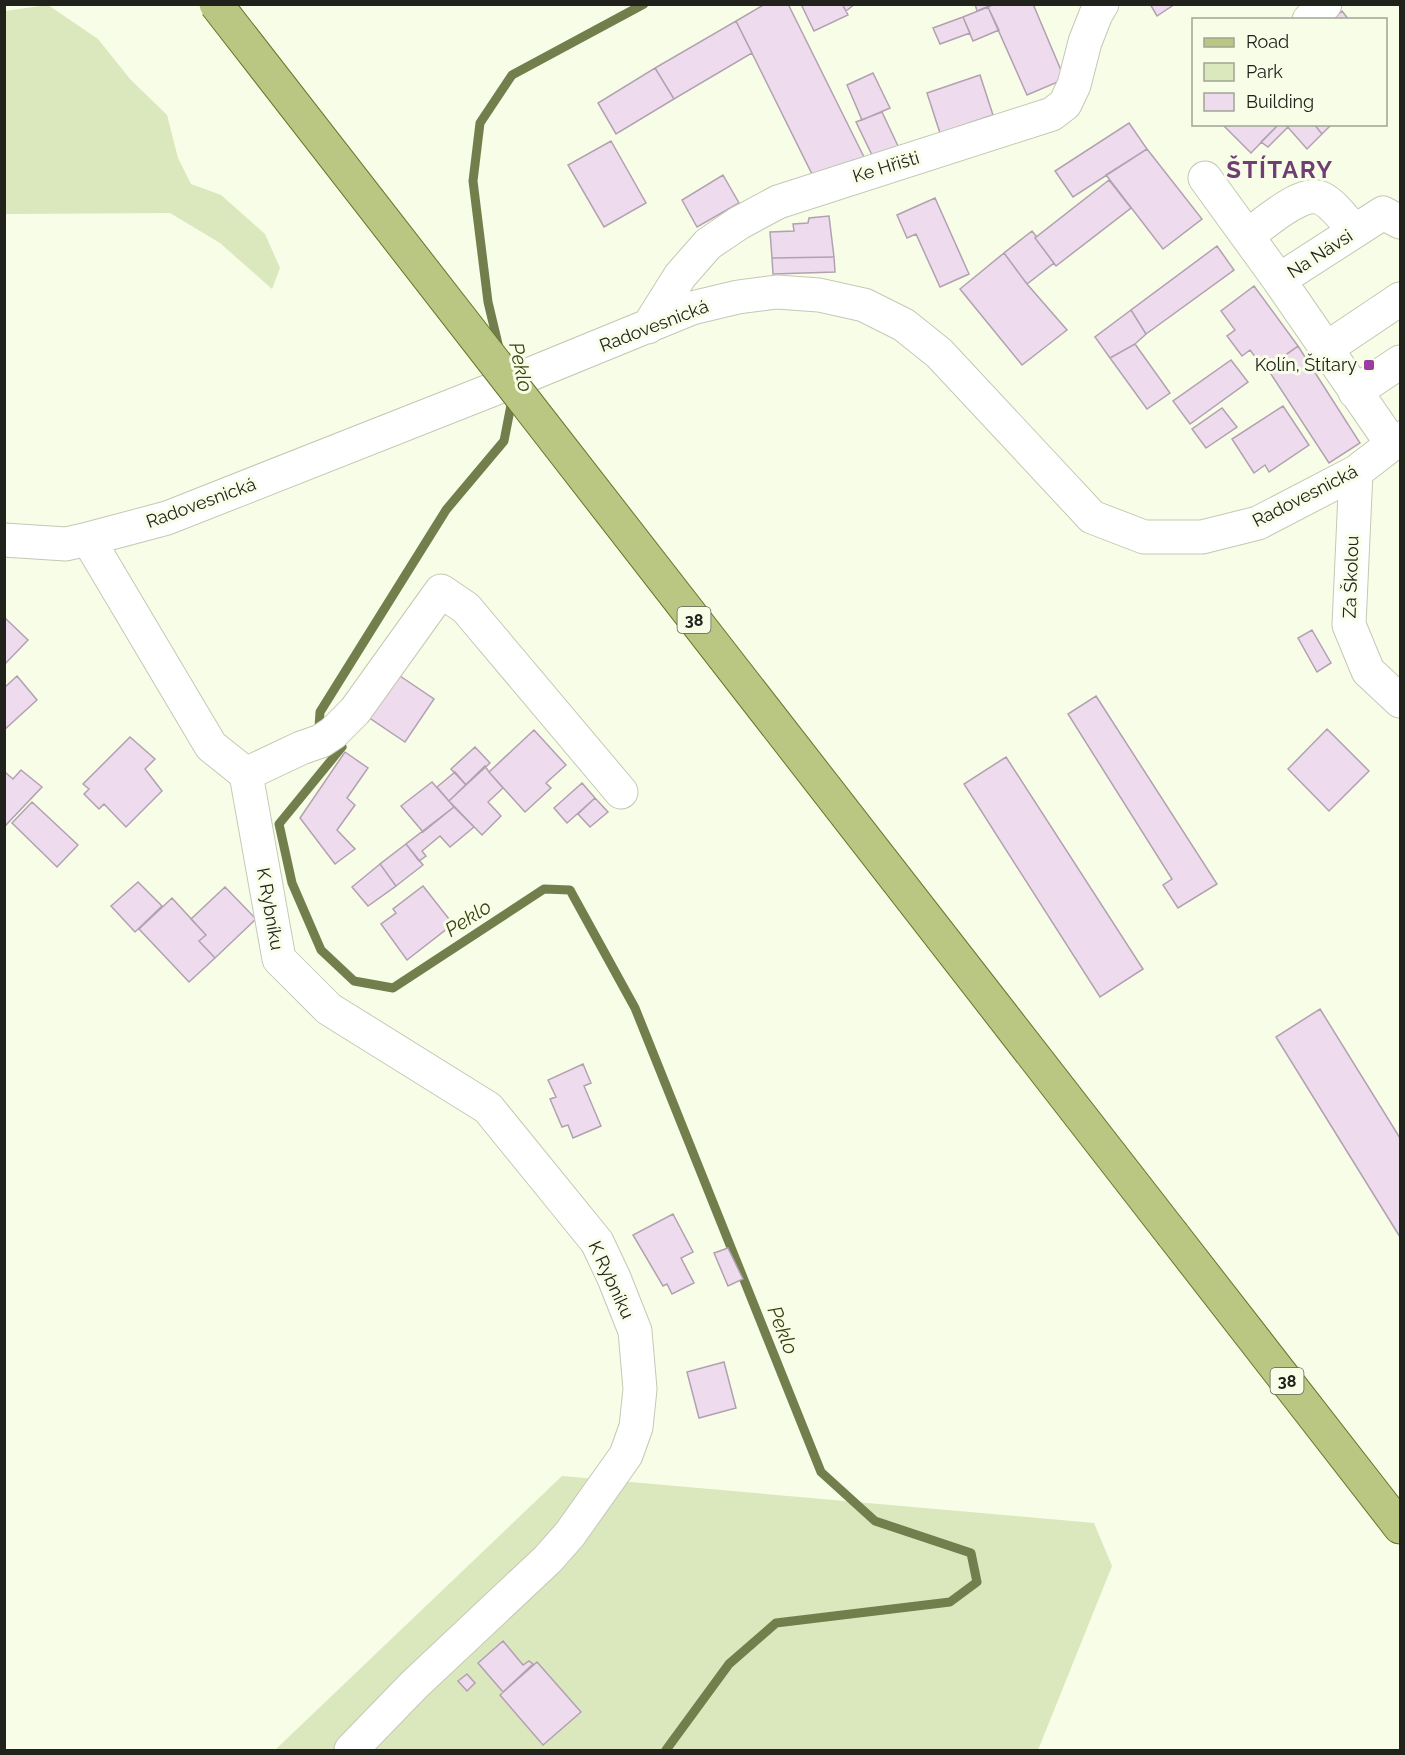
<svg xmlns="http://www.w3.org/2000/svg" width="1405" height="1755" font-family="Raleway,sans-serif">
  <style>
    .green { fill: #dbe7bc }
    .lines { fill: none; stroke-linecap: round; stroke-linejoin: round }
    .stream { stroke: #737e4d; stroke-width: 9 }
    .building { fill: #eedcee; stroke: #b1a1b1; stroke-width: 1.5 }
    .minor-casing { stroke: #c3c9b4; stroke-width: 35 }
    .major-casing { stroke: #667529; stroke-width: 35 }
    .minor { stroke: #fff; stroke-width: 33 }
    .major { stroke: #b9c783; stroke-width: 33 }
    .major-bridge-casing { stroke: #667529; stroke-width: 35; stroke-linecap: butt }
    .major-bridge { stroke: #b9c783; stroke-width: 33 }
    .poi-dot { fill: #9d3ba2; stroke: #f7fde7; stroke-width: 2 }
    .labels { text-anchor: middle; stroke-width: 6; stroke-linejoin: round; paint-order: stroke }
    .shield { fill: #f7fde7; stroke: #606458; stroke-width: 1.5 }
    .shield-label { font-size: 16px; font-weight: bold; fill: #20221b }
    .street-label { font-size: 18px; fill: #20221b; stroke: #f7fde7 }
    .poi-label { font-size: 18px; fill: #20221b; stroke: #f7fde7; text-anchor: end }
    .water-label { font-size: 20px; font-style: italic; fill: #3a4410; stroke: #f7fde7 }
    .district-label { font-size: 24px; font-weight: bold; letter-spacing: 1.5px; fill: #703e71; stroke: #f7fde7 }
  </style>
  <rect width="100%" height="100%" fill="#f7fde7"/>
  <!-- green -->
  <path class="green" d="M48,5L98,39L130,79L167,115L178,158L191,184L221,195L265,234L280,268L272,289L220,243L170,213L5,214V11Z
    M562,1476L1094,1523L1112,1566L1038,1750H275Z"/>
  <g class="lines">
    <!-- stream -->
    <path class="stream" d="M499,348L488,302L473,181L480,123L512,75L644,4
      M324,731L319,727L320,712L446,510L504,441L511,405L509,397
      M334,740L342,747L279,824L292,883L321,950L354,981L393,988L544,889L570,890L635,1008L821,1472L875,1521L971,1553L977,1582L950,1602L776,1623L729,1664L666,1750"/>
  </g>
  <!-- building -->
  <path class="building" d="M765,4H788L864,157L812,174L736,21Z
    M801,4H842L848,15L814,31Z
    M842,4H855L846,11Z
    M975,4H994L977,11Z
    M994,4H1033L1063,75L1060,81L1027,95L988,7Z
    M1150,4H1175L1157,16Z
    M988,7L999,30L973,41L963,17Z
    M1342,11L1349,20H1332Z
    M963,17L970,33L940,44L933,28Z
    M736,21L752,53L674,99L655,68Z
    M655,68L674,99L616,134L598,103Z
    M873,73L890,108L862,120L847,85Z
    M980,75L993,115L940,133L927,93Z
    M882,112L898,146L872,155L856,122Z
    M1129,123L1147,149L1073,197L1055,171Z
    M1222,124H1279L1251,153Z
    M1279,124H1285L1288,127L1268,147L1261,142Z
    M1285,124H1314L1322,134L1307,149Z
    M1314,124H1332L1322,134Z
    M611,141L646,203L604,227L568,165Z
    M1147,149L1202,219L1163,249L1106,175Z
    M723,175L739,203L697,227L682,200Z
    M1109,180L1131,208L1056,266L1035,238Z
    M935,198L969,274L940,287L916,234L907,238L897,215Z
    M829,216L834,257L772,258L770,232L794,231L793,224L808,223L809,218Z
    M1032,231L1036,236L1035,238L1054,263L1027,284L1004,253Z
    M1217,246L1234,270L1146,334L1131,310Z
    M1004,253L1027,284L1067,330L1022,365L960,289Z
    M834,257L835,272L773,274L772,258Z
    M1254,286L1298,346L1265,370L1250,350L1242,356L1227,336L1235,330L1221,311Z
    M1131,310L1146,334L1135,344L1110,358L1095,337Z
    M1135,344L1170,393L1147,409L1110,358Z
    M1298,346L1360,443L1329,463L1267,368Z
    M1231,360L1248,382L1190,424L1173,401Z
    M1283,406L1309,445L1269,472L1265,465L1254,473L1232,439Z
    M1222,408L1237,427L1206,448L1192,429Z
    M4,617L28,640L4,665Z
    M1312,630L1331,663L1317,672L1298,638Z
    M397,674L434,699L405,742L368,717Z
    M17,676L37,700L4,730V688Z
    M1096,696L1217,884L1178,908L1163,885L1172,879L1068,714Z
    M1327,729L1369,771L1329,811L1288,769Z
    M534,730L566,765L546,783L551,788L525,812L489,772Z
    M130,737L155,759L145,769L162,791L126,827L104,804L99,809L84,794L89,789L83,784Z
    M475,747L490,763L466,785L451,769Z
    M345,752L368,768L347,798L355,805L337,830L355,849L335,864L300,818Z
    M1006,757L1143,969L1100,997L964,784Z
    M485,766L489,772L503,788L488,802L501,816L482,835L449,801Z
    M21,770L42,787L4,827V775L6,773L13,779Z
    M455,772L466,785L449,801L437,787Z
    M432,782L454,807L423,832L401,806Z
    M582,783L595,798L567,823L554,808Z
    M595,798L608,812L590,827L578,814Z
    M32,802L78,845L57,867L12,823Z
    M454,807L474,827L450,847L440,836L422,851L426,856L419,861L406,844Z
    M406,844L423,865L396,886L380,864Z
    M380,864L396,886L368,906L352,887Z
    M138,882L162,906L135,932L111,906Z
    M423,886L453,924L407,960L381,924L396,913L393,909Z
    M225,887L256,919L215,958L199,941L206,935L191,919Z
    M172,898L206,935L199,941L215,958L189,982L139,929Z
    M1320,1009L1400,1138V1237L1276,1037Z
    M583,1064L591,1083L584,1086L601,1126L573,1138L568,1125L562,1127L550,1099L556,1097L548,1080Z
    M673,1214L693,1252L681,1258L694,1283L672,1294L667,1284L663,1286L633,1235Z
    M728,1248L743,1279L728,1286L714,1253Z
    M724,1362L736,1408L699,1418L687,1372Z
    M503,1641L523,1665L529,1661L533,1664L503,1692L478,1663Z
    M537,1662L581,1712L543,1745L500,1695Z
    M467,1674L475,1683L467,1691L458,1681Z"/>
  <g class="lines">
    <!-- minor casing -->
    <g class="minor-casing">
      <path id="minor" d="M1309,20L1325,4
        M1205,178L1279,280
        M1247,236C1263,225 1302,189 1321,198C1334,204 1345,221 1355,231
        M648,327L680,276L708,244L739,223L778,202L1052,114L1065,104L1074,85L1085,42L1096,14L1102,4
        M1327,348L1400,299
        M1355,392L1400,362
        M1392,444L1279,280L1383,213L1400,222
        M1356,472L1349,625L1368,671L1400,701
        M88,539L211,746L246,774L279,959L329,1009L488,1108L597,1242L614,1278L635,1331L640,1389L636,1427L626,1455L570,1534L548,1559L414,1685L351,1750
        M4,540L66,544L88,539L167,518L489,391L692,308L738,297L777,292L819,295L864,305L904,325L939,353L1092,517L1144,537H1202L1258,523L1356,472L1400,438
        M246,774L301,748L321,741L333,733L355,711L441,591L466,608L621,792"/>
    </g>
    <!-- major casing -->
    <g class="major-casing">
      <path id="major" d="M1173,1235L1400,1527"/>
    </g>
    <!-- minor -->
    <use href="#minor" class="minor"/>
    <!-- major -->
    <use href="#major" class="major"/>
    <!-- major-bridge casing -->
    <g class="major-bridge-casing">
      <path id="major-bridge" d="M216,4L1173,1235"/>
    </g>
    <!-- major-bridge -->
    <use href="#major-bridge" class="major-bridge"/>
  </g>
  <!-- markers -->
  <rect class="poi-dot" x="1363" y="359" width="12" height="12" rx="3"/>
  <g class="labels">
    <!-- shield labels -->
    <g class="shield">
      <rect x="677.5" y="607" width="33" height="26" rx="4.5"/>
      <rect x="1270.5" y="1368" width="33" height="26" rx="4.5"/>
    </g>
    <g class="shield-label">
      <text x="694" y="626">38</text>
      <text x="1287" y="1387">38</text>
    </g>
    <!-- street labels -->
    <g class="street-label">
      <text transform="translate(886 167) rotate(-17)" y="6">Ke Hřišti</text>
      <text transform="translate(1320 254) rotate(-33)" y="6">Na Návsi</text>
      <text transform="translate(654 326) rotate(-21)" y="6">Radovesnická</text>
      <text transform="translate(1305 496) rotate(-27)" y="6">Radovesnická</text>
      <text transform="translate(201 503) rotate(-20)" y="6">Radovesnická</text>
      <text transform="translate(1351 577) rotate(-88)" y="6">Za Školou</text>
      <text transform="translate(270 909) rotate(80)" y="6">K Rybníku</text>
      <text transform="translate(611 1280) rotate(65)" y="6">K Rybníku</text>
    </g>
    <!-- poi labels -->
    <g class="poi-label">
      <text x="1357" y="371">Kolín, Štítary</text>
    </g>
    <!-- water labels -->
    <g class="water-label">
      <text transform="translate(521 367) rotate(78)" y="7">Peklo</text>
      <text transform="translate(468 918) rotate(-33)" y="7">Peklo</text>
      <text transform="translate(783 1330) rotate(68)" y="7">Peklo</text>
    </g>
    <!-- district labels -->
    <g class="district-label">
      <text x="1280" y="178">ŠTÍTARY</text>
    </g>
  </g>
  <!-- border -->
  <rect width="1405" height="1755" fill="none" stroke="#20221b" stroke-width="12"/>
  <!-- legend -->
  <rect x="1192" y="18" width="195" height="108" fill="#f7fde7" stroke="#a1a595" stroke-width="1.5"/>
  <rect x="1204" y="38" width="30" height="9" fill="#b9c783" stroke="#a1a595" stroke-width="1.5"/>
  <text x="1246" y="48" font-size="18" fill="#20221b">Road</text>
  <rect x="1204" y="63" width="30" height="18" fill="#dbe7bc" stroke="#a1a595" stroke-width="1.5"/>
  <text x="1246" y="78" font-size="18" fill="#20221b">Park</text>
  <rect x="1204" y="93" width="30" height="18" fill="#eedcee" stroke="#a1a595" stroke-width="1.5"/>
  <text x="1246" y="108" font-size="18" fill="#20221b">Building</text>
</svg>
